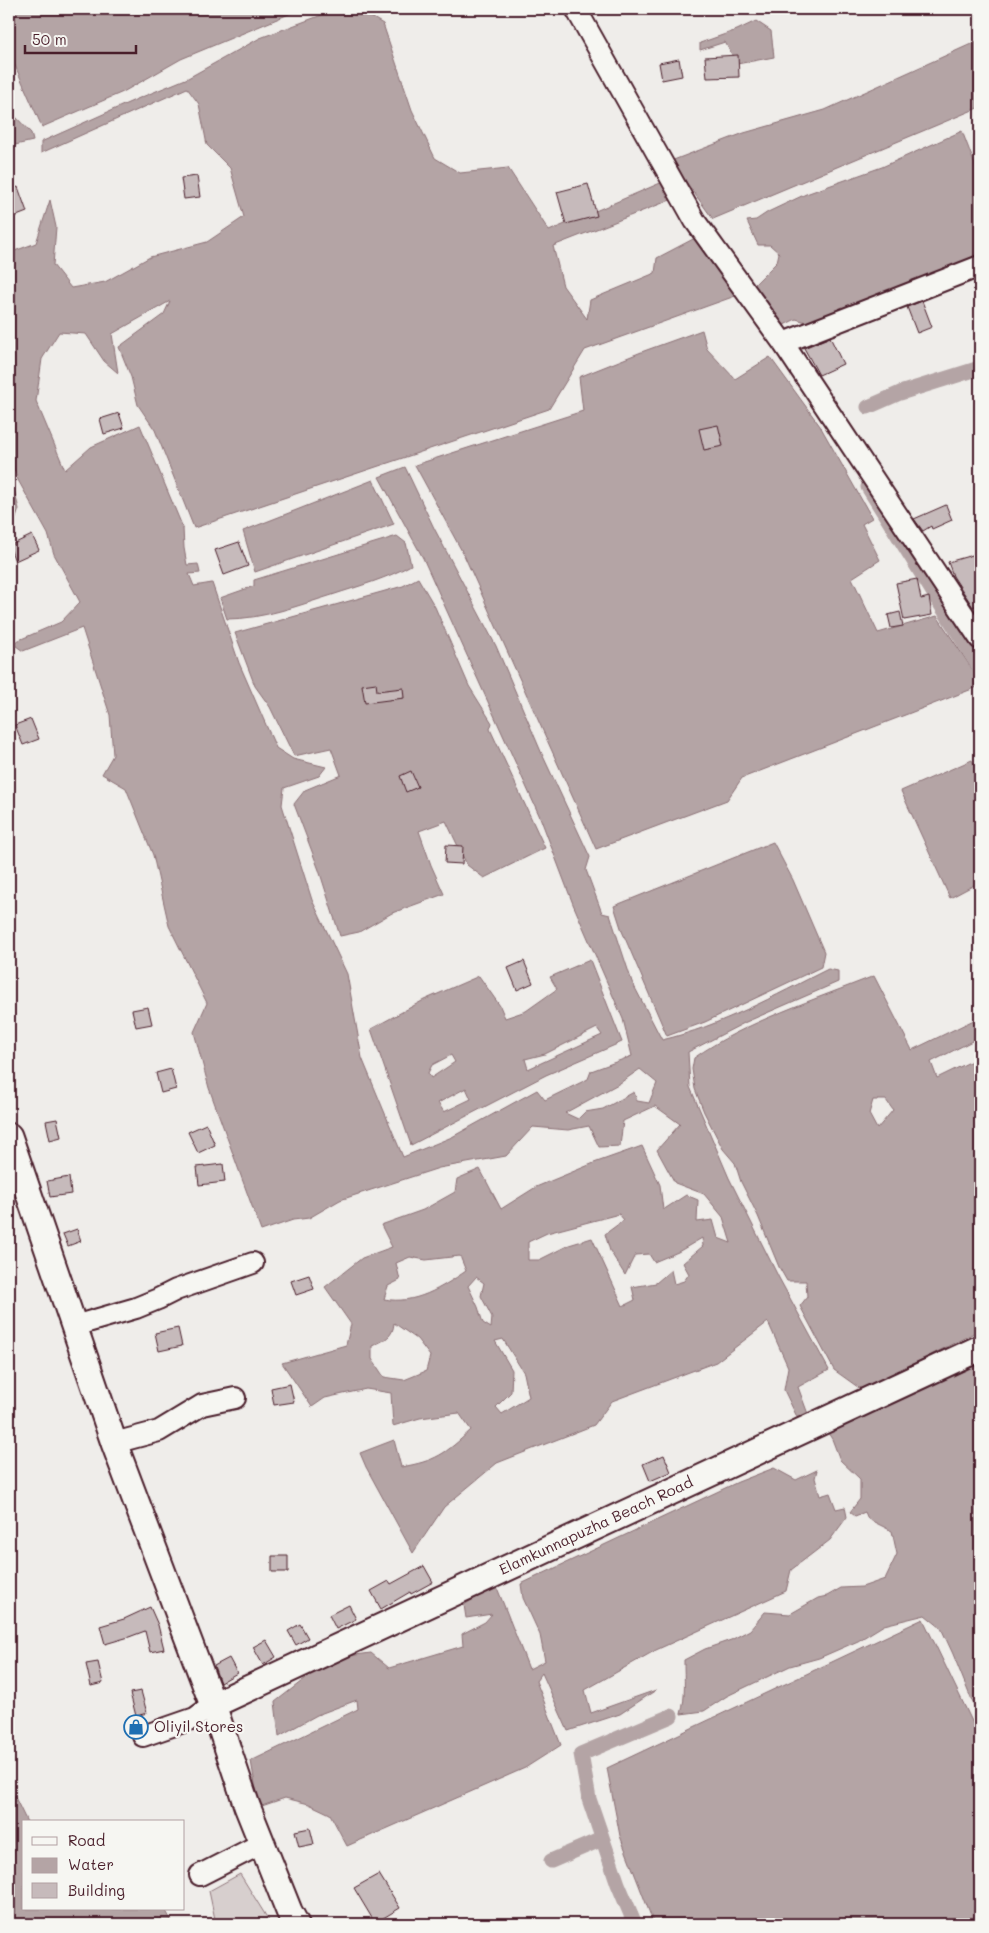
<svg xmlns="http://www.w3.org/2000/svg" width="989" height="1933" font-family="Mali,sans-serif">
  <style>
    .green { fill: #d7cfce; stroke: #90777c }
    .water { fill: #b4a4a5; stroke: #8a6f74; fill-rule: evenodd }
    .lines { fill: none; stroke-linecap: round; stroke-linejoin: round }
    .canal { stroke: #b4a4a5; stroke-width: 15 }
    .building { fill: #c6babb; stroke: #4a1f2b }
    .minor-casing { stroke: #4a1f2b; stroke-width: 24 }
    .major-casing { stroke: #4a1f2b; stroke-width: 29 }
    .minor { stroke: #f6f6f2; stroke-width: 20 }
    .major { stroke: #f6f6f2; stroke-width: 25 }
    .labels { text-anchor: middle; stroke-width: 4.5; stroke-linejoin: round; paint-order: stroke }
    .street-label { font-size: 15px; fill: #4a1f2b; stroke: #f6f6f2 }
    .poi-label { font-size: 15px; fill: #4a1f2b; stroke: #f6f6f2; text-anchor: start }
  </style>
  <rect width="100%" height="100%" fill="#efedea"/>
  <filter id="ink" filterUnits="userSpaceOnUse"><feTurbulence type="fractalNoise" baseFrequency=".02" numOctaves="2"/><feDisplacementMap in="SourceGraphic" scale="10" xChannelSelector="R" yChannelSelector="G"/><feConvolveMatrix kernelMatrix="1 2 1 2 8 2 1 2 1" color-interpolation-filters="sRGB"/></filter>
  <g filter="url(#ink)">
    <!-- green -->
    <path class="green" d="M240,1874L271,1924H216L209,1891Z"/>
    <!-- water -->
    <path class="water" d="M9,9H301L181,59L123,92L42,127L9,52Z
      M338,9H358L383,24L412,110L435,158L460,173L508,168L549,231L665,181L673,199L553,246L563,286L587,319L590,300L655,273L657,258L697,237L738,295L585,350L549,409L194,528L155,430L138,405L131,377L119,347L164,314L170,301L112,334L118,373L104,361L86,334L59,332L42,359L36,401L65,470L91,447L140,425L183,528L184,548L187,565L198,564L200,573L189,574L194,586L212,583L239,663L276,748L293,759L326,767L319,776L284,788L282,805L312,900L347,974L362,1058L403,1157L452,1137L537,1090L545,1100L588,1079L591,1071L632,1056L623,1019L573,904L540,817L423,558L379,477L405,467L434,528L496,646L542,754L590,857L586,870L602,913L610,915L632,982L662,1040C721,1026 774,996 828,969L838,971V982L746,1022L688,1052L690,1087L729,1178L779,1278L829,1370L798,1387L808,1414L798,1419L784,1390L788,1367L768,1322L716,1362L612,1401L594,1425L497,1463L444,1507L413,1553L366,1467L360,1453L394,1440L401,1467C436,1461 445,1454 471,1430L459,1413L420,1418L393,1426L391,1393L366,1389L325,1398L312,1407L282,1363L346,1345L351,1324L325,1287L362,1258L392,1247L381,1225L423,1210L455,1192L457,1179L480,1169L501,1209L536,1187L594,1163L642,1146L660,1185L663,1210L686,1195L698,1200L697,1222L713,1220L718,1238L731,1243L723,1217L704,1194L675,1183L657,1150L680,1124L655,1106L623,1121L620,1146L599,1147L589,1126L568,1130L533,1127L506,1156L439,1168L340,1200L309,1218L293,1220L261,1231L209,1088L194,1032L207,1003L169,926L153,855L126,788L102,774L113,755L110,715L82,628L23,651L12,643L61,622L80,602L54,554L48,534L18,480L9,455V253L36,243L50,200L56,227L53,265L71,288L105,282L150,257L207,242L244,217L230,168L207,145L199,104L187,88L41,153V142L137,99L188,78L260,38ZM640,1069L657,1083L649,1103L637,1101L634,1092L603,1109L585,1112L578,1119L565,1113L620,1083ZM619,1214L624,1220L605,1234L610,1251L625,1275L635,1255L649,1254L654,1262L678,1252L702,1238L703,1246L683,1263L689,1274L684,1281L674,1284L671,1270L656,1283L632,1287L635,1300L623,1306L592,1238L569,1245L539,1260H528V1242L547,1233ZM460,1256L466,1271C441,1288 415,1305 384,1299L388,1286L400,1280L396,1263L410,1257L426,1260ZM476,1277L484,1283L481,1296L492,1317L491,1328L483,1323L478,1307L468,1286ZM394,1323L417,1339L430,1356L426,1371L404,1380L384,1377L372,1359V1346C385,1340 393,1337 394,1323ZM503,1339L524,1373L529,1397L502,1414L496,1407L511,1392L512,1370L495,1341Z
      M756,21L771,31L774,57L737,64L725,42L700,50V43L737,30Z
      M980,40V107L713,219L671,161L744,133L825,110Z
      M15,116L31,133L33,141L15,145L9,129V121Z
      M962,131L980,178V253L933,276L813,324L796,319L778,328L751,288L777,262L779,253L770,245H758L747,221L756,220L768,212L806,194L882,167Z
      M702,330L707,349L735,379L770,357L820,426L872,518L862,524L880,560L852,578L878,633L937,616L980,681V686L742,778L727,800L596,849L464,555L415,465L583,411L579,377L644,351Z
      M11,478L19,509L15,521H9V479Z
      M373,480L394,524L255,572L243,531Z
      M397,536L406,543L411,565C386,579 359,586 332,595C297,606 263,619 227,619L220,598L254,586V580Z
      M418,578L435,607L469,686L492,723L490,729L545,848L484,878L467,865L446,821L419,831L431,865L444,894L392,913L359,932L340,936L319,870L294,804L305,790L341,775L331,748L294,756L270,707L255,686L235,633L403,586Z
      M972,760L980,778V882L950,898L901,791Z
      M773,842L793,880L824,952L821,967L705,1022L667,1036L622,931L614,906Z
      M590,960L622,1042L546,1075L411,1145L371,1029L424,1000L479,976L500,1006L505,1018L526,1011L557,989L550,977ZM597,1028L602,1035L528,1069L525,1059L545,1054ZM451,1055L455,1062L431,1078L428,1073L432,1065ZM466,1088L471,1099L444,1112L438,1103Z
      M874,976L912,1050L980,1017V1037L931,1062L937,1078L980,1057V1127L976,1130L980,1134V1330L862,1390L834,1370L800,1306L807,1297L806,1281H787L779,1267L758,1216L741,1182L735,1163L723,1149L704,1112L695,1089L692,1069L694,1058C744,1022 817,999 874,976ZM873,1100H886L893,1110L877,1129L869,1114Z
      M980,1355V1716L972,1701L953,1654L941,1628L925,1615L884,1625L858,1641L819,1658L790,1666L727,1696L704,1711L681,1714C686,1697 684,1678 684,1660L705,1649L731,1640L750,1630L765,1612L790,1614L818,1598L827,1596L841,1588L862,1587L885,1579L897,1554L892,1531L868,1519L865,1512L855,1516L850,1512L860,1499V1479L840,1460L832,1439L826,1430Z
      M774,1468L796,1480L817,1470L815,1478L820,1496L830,1493L836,1509L845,1507L847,1517L830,1540L791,1570L786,1591L656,1650L585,1690L591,1713L656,1690L620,1714L568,1731L542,1673L536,1681L561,1745L525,1768L347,1846L330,1814L309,1804L285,1798L259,1807L251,1761L358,1709L357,1700L317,1715L279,1736L275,1702L315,1671L348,1656L371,1653L389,1668L463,1646L462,1634L485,1622L492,1614L466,1618L464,1605L496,1585L529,1669L545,1661L540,1635L523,1598L521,1584L738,1482Z
      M923,1619L980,1738V1924H654L620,1836L607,1768Z
      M9,1785L27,1822H24V1909H165L173,1924H9Z"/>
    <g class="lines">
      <!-- canal -->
      <path class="canal" d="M868,407L900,393L980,368
        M868,487L980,668
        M551,1861L602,1839
        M635,1924L618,1884L589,1799L581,1754L671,1716"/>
    </g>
    <!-- building -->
    <path class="building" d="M738,55L739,77L707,78L705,57Z
      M679,59L682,76L662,80L659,63Z
      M197,176L200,197L184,199L181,178Z
      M588,184L597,216L566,224L557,192Z
      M18,187L27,212L9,219V190Z
      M922,301L932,327L917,333L907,307Z
      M830,337L843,364L819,375L804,348Z
      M119,413L124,428L104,434L100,419Z
      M718,425L723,446L704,450L699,429Z
      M946,505L952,520L932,529L931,526L923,531L914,519Z
      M32,535L39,550L15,561L9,546Z
      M239,542L248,566L224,575L215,550Z
      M976,554L980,568V603L973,607L953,576L948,562Z
      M917,579L921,599L929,597L932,615L904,620L896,583Z
      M900,612L903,626L891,628L888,615Z
      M376,683L377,691L403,688L404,698L365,703L362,685Z
      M31,719L39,739L23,745L15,725Z
      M411,771L418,787L406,792L400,776Z
      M446,845L463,846L462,864L445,863Z
      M524,961L533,983L517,990L508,968Z
      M148,1007L152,1024L136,1027L132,1010Z
      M171,1069L176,1089L161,1093L156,1073Z
      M57,1119L61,1137L50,1140L46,1121Z
      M206,1124L215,1145L198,1153L188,1132Z
      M223,1164L225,1182L199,1185L197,1167Z
      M69,1177L71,1194L50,1197L47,1181Z
      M77,1229L81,1241L68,1246L63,1234Z
      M309,1275L314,1289L296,1295L291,1281Z
      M178,1328L182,1346L159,1351L155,1333Z
      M290,1384L294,1402L274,1405L271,1388Z
      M664,1455L671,1472L650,1481L643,1464Z
      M272,1556H288V1572H272Z
      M424,1566L433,1582L411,1594L410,1592L381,1609L371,1591L389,1581L391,1584Z
      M349,1605L356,1619L336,1629L329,1615Z
      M150,1607L158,1625L164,1649L150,1652L145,1631L129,1637L105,1644L100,1626L124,1619Z
      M300,1624L308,1638L296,1645L288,1631Z
      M266,1640L276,1657L263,1665L253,1647Z
      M229,1658L237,1673L220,1683L214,1666Z
      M98,1662L103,1683L91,1686L86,1664Z
      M141,1691L147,1713L136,1716L130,1693Z
      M310,1828L314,1844L299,1847L295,1831Z
      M379,1874L400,1908L375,1923L354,1888Z"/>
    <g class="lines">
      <!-- minor casing -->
      <g class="minor-casing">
        <path id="minor" d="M576,9L695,221L783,343
          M980,266L783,343L980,639
          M74,1326L136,1308L158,1299L176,1290L253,1263
          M114,1443L159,1431L202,1405L235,1398
          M143,1736L195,1718L213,1705
          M200,1875L261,1844"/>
      </g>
      <!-- major casing -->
      <g class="major-casing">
        <path id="major" d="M9,1136L114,1443L213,1705L247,1806L289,1911L296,1924
          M213,1705L980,1348"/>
      </g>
      <!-- minor -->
      <use href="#minor" class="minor"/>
      <!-- major -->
      <use href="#major" class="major"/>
    </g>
  </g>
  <!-- icons -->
  <defs>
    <g id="shop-ring" transform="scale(1.25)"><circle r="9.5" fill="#f6f6f2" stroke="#1f6fb2" stroke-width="1.5"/><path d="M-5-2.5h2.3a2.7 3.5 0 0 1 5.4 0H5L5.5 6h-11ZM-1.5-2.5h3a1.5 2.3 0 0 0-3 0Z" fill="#1f6fb2"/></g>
  </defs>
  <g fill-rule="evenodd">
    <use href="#shop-ring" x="136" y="1727"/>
  </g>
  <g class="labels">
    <!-- street labels -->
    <g class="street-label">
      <text transform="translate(596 1526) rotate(-25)" y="5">Elamkunnapuzha Beach Road</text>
    </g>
    <!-- poi labels -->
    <g class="poi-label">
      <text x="154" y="1732">Oliyil Stores</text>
    </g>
  </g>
  <!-- margin -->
  <rect width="989" height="1933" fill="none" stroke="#f6f6f2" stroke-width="30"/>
  <rect x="15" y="15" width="959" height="1903" fill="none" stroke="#4a1f2b" stroke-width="2" filter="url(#ink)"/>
  <!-- legend -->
  <rect x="22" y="1820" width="162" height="90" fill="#f6f6f2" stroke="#b1a0a2"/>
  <rect x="32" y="1837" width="25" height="8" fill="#f6f6f2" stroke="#b1a0a2"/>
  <text x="68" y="1846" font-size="15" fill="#4a1f2b">Road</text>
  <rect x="32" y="1858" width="25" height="15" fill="#b4a4a5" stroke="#b1a0a2"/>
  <text x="68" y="1870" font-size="15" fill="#4a1f2b">Water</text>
  <rect x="32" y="1883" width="25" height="15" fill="#c6babb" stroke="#b1a0a2"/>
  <text x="68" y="1896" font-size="15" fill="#4a1f2b">Building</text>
  <!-- scale -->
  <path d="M25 45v8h111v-8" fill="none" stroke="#4a1f2b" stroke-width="2.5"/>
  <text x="32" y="45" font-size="15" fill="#4a1f2b" stroke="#f6f6f2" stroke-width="4" paint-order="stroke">50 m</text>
</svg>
